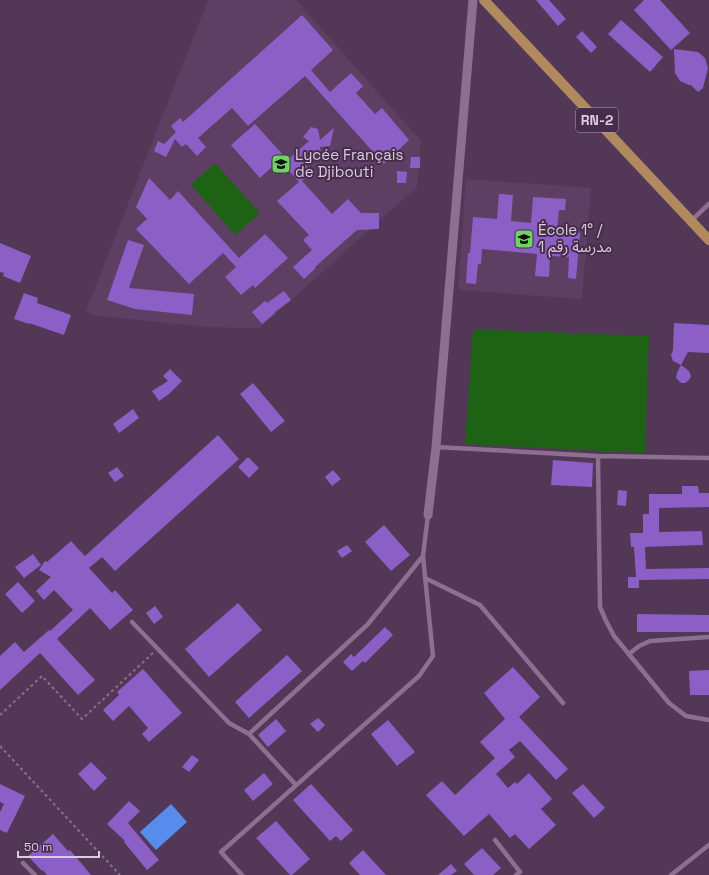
<svg xmlns="http://www.w3.org/2000/svg" width="709" height="875" font-family="'Space Grotesk','Noto Sans Arabic',sans-serif">
  <style>
    .built { fill: #5e3f64 }
    .green { fill: #1e6315 }
    .water { fill: #578ced }
    .building { fill: #8b5fc6 }
    .lines { fill: none; stroke-linecap: round; stroke-linejoin: round }
    .path { stroke: #88718c; stroke-width: 2; stroke-dasharray: 3 3; stroke-linecap: butt }
    .lane { stroke: #8d6f92; stroke-width: 4.5 }
    .street { stroke: #8d6f92; stroke-width: 9 }
    .primary { stroke: #b0895f; stroke-width: 10 }
    .labels { text-anchor: middle; stroke-width: 4; stroke-linejoin: round; paint-order: stroke }
    .shield { fill: #472d4c; stroke: #af9cb3; stroke-width: 1 }
    .shield-label { font-size: 14px; font-weight: bold; fill: #dcccdf }
    .poi-label { font-size: 15px; fill: #dcccdf; stroke: #472d4c; text-anchor: start }
  </style>
  <rect width="100%" height="100%" fill="#523757"/>
  <!-- built -->
  <path class="built" d="M208,0H296L421,141L417,187L260,328L205,327L92,315L86,311Z
    M466,179L591,188L582,299L458,290Z"/>
  <!-- green -->
  <path class="green" d="M215,163L260,213L235,235L191,185Z
    M473,329L649,336L645,453L465,444Z"/>
  <!-- water -->
  <path class="water" d="M171,804L187,822L156,850L140,832Z"/>
  <!-- building -->
  <path class="building" d="M536,0H549L566,19L558,26Z
    M644,0H660L690,33L671,50L634,10Z
    M302,15L333,50L311,70L330,92L351,73L363,86L356,93L375,114L382,108L409,140L384,164L305,76L248,126L232,108L198,138L206,147L197,156L186,144L182,147L175,139L166,157L154,151L158,141L164,144L176,132L171,126L180,118L183,122Z
    M621,20L663,57L650,72L608,34Z
    M582,31L597,47L591,53L576,37Z
    M674,49L698,52L705,58L708,68L703,88L698,92L691,85H689L680,81L675,73Z
    M255,124L284,156L260,178L231,145Z
    M311,127L318,129L320,140L334,128L330,146L320,147L321,153L304,163L312,172L302,181L332,214L348,199L361,213H379V229L357,230L315,267L316,268L304,279L293,267L312,250L303,240L309,235L277,201L299,182L283,164L309,141L303,137Z
    M411,157H420V168H410Z
    M397,171L407,172L406,183H397Z
    M149,178L170,200L178,191L239,258L265,234L288,258L255,288L253,285L241,295L225,277L236,267L223,253L189,284L136,229L147,219L136,207Z
    M499,194L513,195L511,221L531,223L533,197L566,199L565,210H559L557,230L580,233L576,279L568,278L569,257L550,256L549,277L535,276L537,254L482,249L481,264H478L476,284L466,283L468,253H470L473,217L497,219Z
    M128,240L144,245L129,288L194,294L192,315L135,309L107,300Z
    M0,243L31,256L20,283L3,276L4,273L0,272Z
    M284,291L291,300L275,312V313L262,324L252,312L265,301L267,303Z
    M24,293L38,298L37,303L71,315L64,335L29,323V324L14,319Z
    M674,323L709,325V353L688,352L681,365L673,361L671,355L673,350Z
    M681,365L689,371L691,376L689,380L685,383H681L676,378L677,373Z
    M170,369L182,381L169,394L159,401L152,391L168,381L163,376Z
    M253,383L285,421L271,432L240,394Z
    M133,409L139,418L119,433L113,424Z
    M218,435L239,459L115,571L102,557L89,568L112,593L115,590L133,610L110,630L90,608L57,639L95,680L78,695L40,653L0,690V656L15,642L24,652L49,630L50,631L73,610L54,590L44,600L36,591L51,577L39,570L45,561L47,562L71,541L85,556Z
    M248,457L259,468L249,478L238,467Z
    M553,460L593,463L592,487L551,485Z
    M117,467L124,476L115,482L108,473Z
    M333,470L341,479L332,486L325,477Z
    M682,486H698L699,493H709V507L659,508V532L702,531L703,545L645,547L646,569L709,568V579L639,580V588H628V577H636L634,547H631L630,533H643V514H649V494H682Z
    M618,490L627,491L626,506L617,505Z
    M384,525L410,555L391,571L365,542Z
    M347,545L352,551L342,558L337,551Z
    M33,554L41,565L24,578L15,567Z
    M18,582L35,601L22,613L5,594Z
    M238,603L262,630L209,677L185,649Z
    M155,606L163,617L154,624L146,613Z
    M637,614L709,615V632H637Z
    M385,627L393,635L365,663L363,661L352,671L343,662L351,654L354,657Z
    M287,655L302,671L249,718L235,702Z
    M513,667L540,697L519,717L568,769L556,780L520,741L509,750L515,757L496,774L508,788L515,782L517,784L529,773L552,799L541,809L556,825L529,849L515,834L510,838L489,814L464,836L426,795L442,781L455,795L495,758L480,742L505,719L484,693Z
    M143,669L182,713L149,742L142,734L148,728L129,706L113,721L103,710L119,695L117,692Z
    M709,670V695H690L689,671Z
    M318,718L325,725L318,732L310,724Z
    M276,719L286,731L268,747L258,735Z
    M388,720L415,752L397,766L371,734Z
    M192,755L199,760L189,772L182,767Z
    M91,762L107,778L94,791L78,774Z
    M264,773L273,784L253,801L244,790Z
    M0,784L25,796L7,833L0,830V812L4,804L0,802Z
    M311,784L353,830L341,841L336,836L330,841L293,800Z
    M583,784L605,808L594,818L572,793Z
    M129,801L140,811L128,823L159,860L147,870L124,842L125,841L107,824Z
    M276,821L310,859L292,875H290L256,838Z
    M53,834L68,851L70,850L91,875H47L43,870L42,871L28,856Z
    M482,848L501,868L493,875H474L464,864Z
    M363,850L386,875H360L349,863Z
    M451,864L457,871L451,875H438Z"/>
  <g class="lines">
    <!-- path -->
    <path class="path" d="M0,715L42,676L82,719L153,653
      M0,746L120,875"/>
    <!-- lane -->
    <path class="lane" d="M691,221L709,204
      M436,447L598,456L709,458
      M598,456L600,607L606,621L614,636L669,703L686,716L709,720
      M425,578L480,605L563,703
      M132,622L229,723L249,734
      M629,654L639,646L650,641L709,637
      M296,785L249,734L368,624L423,556
      M495,840L520,872L516,875
      M23,863L35,875
      M242,875L221,852L419,676L433,656L423,556L428,515
      M671,875L709,845"/>
    <!-- street -->
    <path class="street" d="M428,515L436,447L473,0"/>
    <!-- primary -->
    <path class="primary" d="M484,0L709,240"/>
  </g>
  <!-- icons -->
  <defs>
    <g id="school-square" transform="scale(1)"><rect x="-9" y="-9" width="18" height="18" rx="4" fill="#6ed361" stroke="#472d4c"/><path d="M0-5L7-2L0 1L-7-2ZM-4 1L0 2.5L4 1V4Q0 6-4 4Z" fill="#111"/></g>
  </defs>
  <g fill-rule="evenodd">
    <use href="#school-square" x="281" y="164"/>
    <use href="#school-square" x="524" y="239"/>
  </g>
  <g class="labels">
    <!-- shield labels -->
    <rect class="shield" x="576" y="108" width="42" height="24" rx="3"/>
    <g class="shield-label">
      <text x="597" y="125">RN-2</text>
    </g>
    <!-- poi labels -->
    <g class="poi-label">
      <text x="295" y="160">Lycée Français<tspan x="295" dy="17">de Djibouti</tspan></text>
      <text x="538" y="235">École 1° /<tspan x="538" dy="17">مدرسة رقم 1</tspan></text>
    </g>
  </g>
  <!-- scale -->
  <path d="M18 851v6h81v-6" fill="none" stroke="#dcccdf" stroke-width="2"/>
  <text x="24" y="851" font-size="12" fill="#dcccdf" stroke="#472d4c" stroke-width="3" paint-order="stroke">50 m</text>
</svg>
